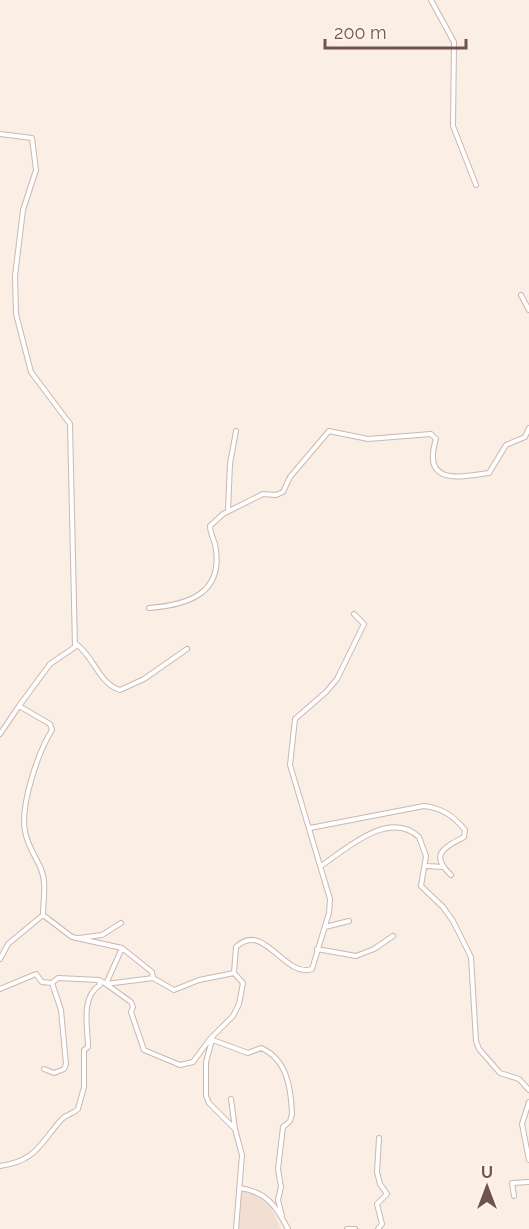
<svg xmlns="http://www.w3.org/2000/svg" width="529" height="1229" font-family="Raleway,sans-serif">
  <style>
    .residential { fill: #f1dfd4 }
    .lines { fill: none; stroke-linecap: round; stroke-linejoin: round }
    .street-casing { stroke: #ccb7b0; stroke-width: 6 }
    .street { stroke: #fff; stroke-width: 4 }
  </style>
  <rect width="100%" height="100%" fill="#faeee5"/>
  <!-- residential -->
  <path class="residential" d="M238,1187L264,1193L281,1229H234Z"/>
  <g class="lines">
    <!-- street casing -->
    <g class="street-casing">
      <path id="street" d="M431,0L454,42L453,126L476,185
        M0,134L32,138L36,170L23,210L15,276L16,314L31,372L70,424L75,647L50,664L19,706L50,724L52,730C38,752 20,806 25,831C27,845 36,857 41,869C47,883 43,900 43,915L72,937L122,948L152,972L153,978
        M521,295L529,310
        M228,511L230,464L236,431
        M149,608C189,605 225,593 215,544C213,538 210,532 210,526L223,514L263,494L276,495L283,492L290,477L329,431L368,439L431,434L436,439C422,484 456,478 489,473L506,445L525,437L529,428
        M76,644C94,656 98,683 120,690L144,679L187,649
        M0,734L19,706
        M310,828L424,806C442,808 454,816 465,830L464,837C448,846 427,853 451,875
        M321,866C346,849 389,809 419,837L426,856L421,886L443,907L453,921L471,957L476,1041L479,1049L500,1073L519,1079L529,1090
        M427,866L443,867
        M325,927L349,921
        M79,938L102,935L121,923
        M122,948L106,984L131,1002L133,1007L131,1012L144,1050L180,1065L193,1062L210,1039L233,1016L239,1004L243,983L234,973
        M317,949L356,956L374,949L393,936
        M0,959L8,944L43,915
        M0,989L36,974L42,982L52,983L58,978L99,980L106,984L153,978L174,990L199,980L234,973L236,947C264,920 285,979 312,969L329,913L330,899L290,765L295,719L326,692L337,679L364,624L354,614
        M210,1039L248,1053L261,1048C287,1059 291,1088 292,1114L290,1121L283,1127L278,1169L281,1187L278,1200L282,1216
        M212,1040L206,1062V1096L209,1103L235,1129L242,1155L236,1229
        M44,1069L54,1073L64,1069L66,1064L61,1010L52,983
        M231,1099L235,1129
        M529,1102L522,1124L529,1160
        M0,1166C37,1161 40,1143 62,1119C67,1114 73,1114 78,1109L84,1087V1050L88,1047C88,1028 80,997 100,985L99,981
        M240,1188C267,1192 276,1206 288,1229
        M514,1196L512,1183L529,1182
        M347,1229H355
        M378,1229L382,1224L377,1204L387,1194L380,1184L377,1172L379,1138"/>
    </g>
    <!-- street -->
    <use href="#street" class="street"/>
  </g>
  <!-- north arrow -->
  <g transform="translate(487 1187)" stroke="#fdf3eb" stroke-width="4.5" paint-order="stroke">
  <path d="M0-4.5L10 22L0 15L-10 22Z" fill="#70534d"/>
  <text y="-9" font-size="16" font-weight="bold" text-anchor="middle" fill="#70534d">U</text>
  </g>
  <!-- scale -->
  <path d="M325 39v9h141v-9" fill="none" stroke="#70534d" stroke-width="3"/>
  <text x="334" y="39" font-size="18" fill="#70534d" stroke="#fdf3eb" stroke-width="4.5" paint-order="stroke">200 m</text>
</svg>
